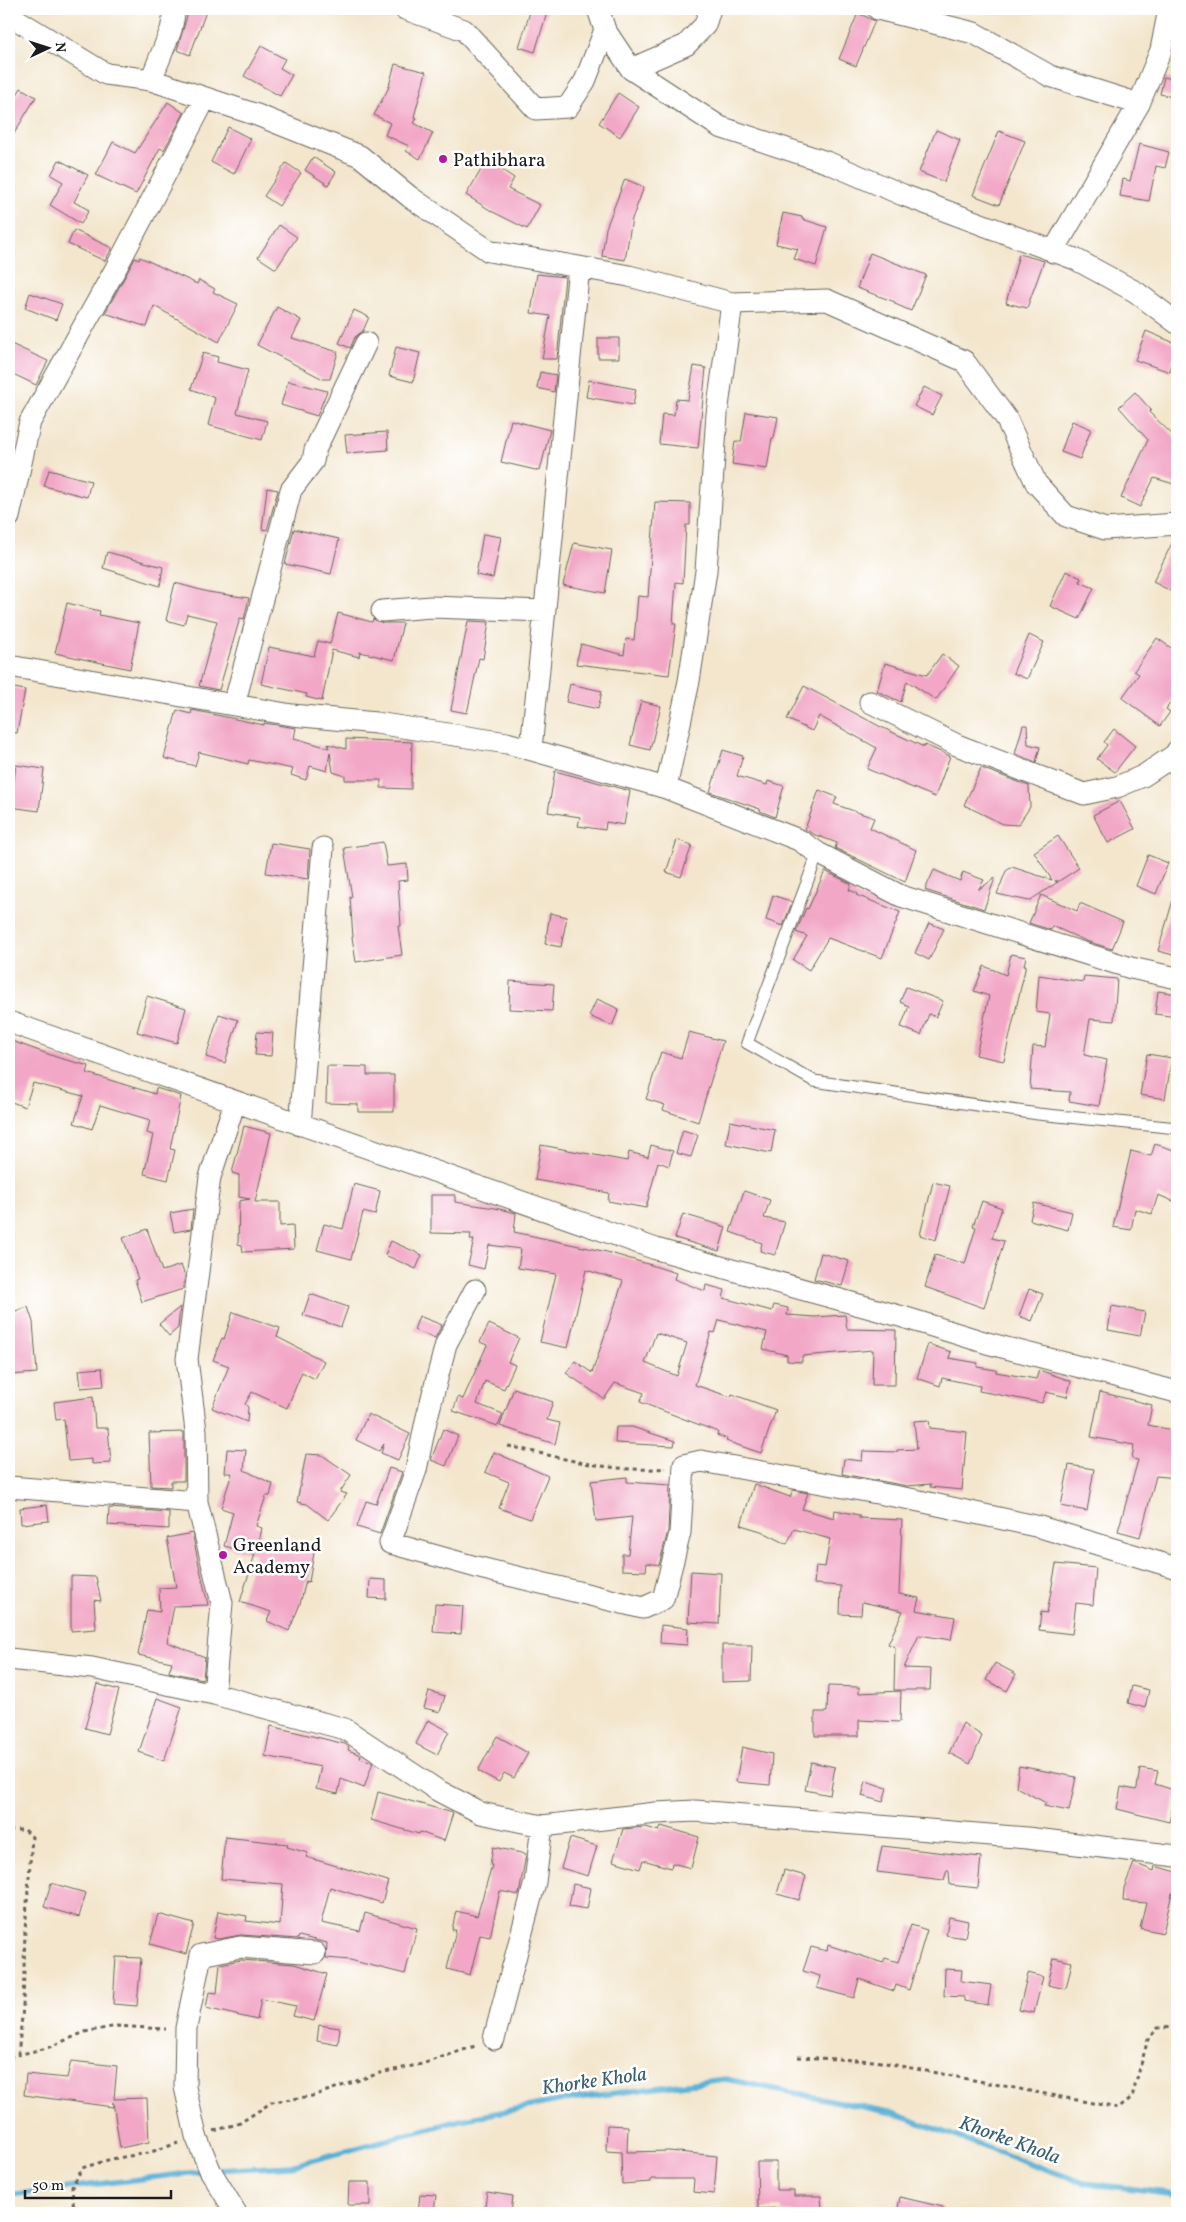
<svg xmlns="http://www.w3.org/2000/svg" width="1186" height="2222" font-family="Vollkorn,serif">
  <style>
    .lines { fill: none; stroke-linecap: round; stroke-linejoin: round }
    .stream { stroke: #58b0d5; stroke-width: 5.5 }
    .building { fill: #f2a7c6; fill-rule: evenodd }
    .service-casing { stroke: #67635a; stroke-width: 13 }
    .minor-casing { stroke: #67635a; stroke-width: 23 }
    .path { stroke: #67635a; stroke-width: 3; stroke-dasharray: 4 4; stroke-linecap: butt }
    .service { stroke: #fff; stroke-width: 11 }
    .minor { stroke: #fff; stroke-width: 21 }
    .poi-dot { fill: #b5179e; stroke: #fff; stroke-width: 2 }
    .labels { text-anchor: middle; stroke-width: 5; stroke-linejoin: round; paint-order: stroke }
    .poi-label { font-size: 19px; fill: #1c1c1c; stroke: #fff; text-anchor: start }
    .water-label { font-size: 20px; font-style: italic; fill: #375f6f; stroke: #fff }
  </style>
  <rect width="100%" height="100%" fill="#fff"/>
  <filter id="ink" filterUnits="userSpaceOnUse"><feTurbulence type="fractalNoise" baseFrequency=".02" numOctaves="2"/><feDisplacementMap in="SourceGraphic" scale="10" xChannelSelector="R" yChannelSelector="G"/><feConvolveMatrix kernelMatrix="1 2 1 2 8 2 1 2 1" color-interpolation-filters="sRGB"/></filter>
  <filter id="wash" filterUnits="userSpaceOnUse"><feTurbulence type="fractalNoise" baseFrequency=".0096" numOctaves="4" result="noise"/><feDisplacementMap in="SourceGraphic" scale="20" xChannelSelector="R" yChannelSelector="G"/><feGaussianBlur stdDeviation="1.12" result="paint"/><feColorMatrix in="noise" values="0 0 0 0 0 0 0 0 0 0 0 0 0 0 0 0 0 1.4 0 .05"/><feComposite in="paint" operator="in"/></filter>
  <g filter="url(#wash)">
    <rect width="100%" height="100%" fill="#f3e6cd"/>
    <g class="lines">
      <!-- stream -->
      <path class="stream" d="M215,2170L291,2166L460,2120L562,2100L725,2079L889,2112L1084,2183L1177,2194
        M9,2195L206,2171"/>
    </g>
    <g id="blocks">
      <!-- building -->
      <path class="building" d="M189,9H207L190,55L177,50Z
        M531,9H548L535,52L519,47Z
        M858,13L875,21L856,66L839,59Z
        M261,46L285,59L280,68L292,75L280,96L244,76Z
        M395,64L426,72L414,117L417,118L414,123L433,133L420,159L406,151L409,146L385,135L390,123L374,115L388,89Z
        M1164,77L1177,80V98L1160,94Z
        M21,88L36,97L9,142V108Z
        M618,93L639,107L620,137L599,123Z
        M168,102L184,113L164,150L160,148L136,194L96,175L113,142L135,153Z
        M228,127L251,139L234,174L211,162Z
        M936,130L960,140L944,182L919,172Z
        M999,131L1025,141L999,205L973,195Z
        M1139,144L1169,152L1165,168L1156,166L1149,201L1120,196L1123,179L1130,181Z
        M313,157L336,172L328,185L305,170Z
        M59,160L88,175L74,202L89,210L81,224L50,205L63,182L51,175Z
        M487,160L514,178L508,189L540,205L527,229L493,212L466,195Z
        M286,163L301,173L279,206L264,196Z
        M625,179L644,187L632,219L625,260L602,256L606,228Z
        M783,213L802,217V219L827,227L816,266L794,259L798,249L776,244Z
        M279,225L297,237L276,269L258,257Z
        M74,230L112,248L105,261L68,244Z
        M870,253L926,275L911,311L895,304V302L857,288Z
        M1019,254L1044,261L1027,308L1006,303Z
        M140,257L197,284L199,280L215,289L213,292L238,304L219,342L154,306L147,327L105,313L135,258L139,260Z
        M537,274L565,277L557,359H542L550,316L531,313Z
        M30,293L62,304L56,320L25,308Z
        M277,307L301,320L292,338L338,352L330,379H323L257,345Z
        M354,310L369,317L363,331L355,337L350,348L339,343Z
        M1146,331L1177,344L1170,372L1135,360Z
        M598,338H619V358H598Z
        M9,343L48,361L36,385L9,372Z
        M396,347L420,353L413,382L389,376Z
        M203,353L218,357L217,362L248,370L237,413L267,421L262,440L208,425L215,398L191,389Z
        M694,366L706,368L698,448L659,444L662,414L674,415L676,399L688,400Z
        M540,372L556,375L554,392L537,388Z
        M589,380L636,389L633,405L586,397Z
        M288,381L327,391L317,416L281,405Z
        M924,387L942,396L932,415L914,406Z
        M1135,392L1151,410L1149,412L1177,439V485L1154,478L1140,507L1121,498L1148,440L1119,407Z
        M746,412L778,417L774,438H772L767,469L732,464L735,441L741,442Z
        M511,420L550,430L540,471L501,462Z
        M1072,421L1091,429L1080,459L1061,452Z
        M387,432L388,450L347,453L345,435Z
        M49,470L91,481L87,497L44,486Z
        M267,488L278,490L267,530L262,529Z
        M655,502L690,503V525H686L683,583L676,582L673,624H676L669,675L576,664L581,644L624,655L626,639L634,640L638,596L648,597Z
        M294,529L339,539L331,574L285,564Z
        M483,534L501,537L493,578L476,575Z
        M1175,537H1177V594L1153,582Z
        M574,543L612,550L605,593L563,585Z
        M107,552L163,567L160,586L103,568Z
        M1066,571L1081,578L1080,582L1094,588L1079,619L1050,606Z
        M175,583L208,592L249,598L244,619L240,618L219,690L199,686L217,621L187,614L184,625L166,620Z
        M67,603L100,611L99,615L139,623L130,669L55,653Z
        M338,613L372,622L373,619L383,623H403L394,660L360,652L359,657L332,650L322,701L306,697L307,694L261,684L269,647L314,656L318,641L330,644Z
        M468,621L489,622L483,659L479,658L467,713L451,710Z
        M1029,635L1044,642L1027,679L1013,673Z
        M1157,638L1177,652V692L1166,709L1170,712L1160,726L1122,698L1139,674L1134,671Z
        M942,654L959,666L936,700L907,681L901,702L877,691L885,663L927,675Z
        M570,684L602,691L598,709L566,702Z
        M804,686L879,726L924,747L925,745L950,756L935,797L867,769L877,748L819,716L812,731L787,719Z
        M9,687L25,690L17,733L9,732Z
        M641,701L661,706L650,750L630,745Z
        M177,710L191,714L192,710L264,725V723L296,728L294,738L329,748L328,744L346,749V739L412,742L411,789L381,788V780H345V776L333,772L330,752L327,771L310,766L306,780L291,775L293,769L249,760L248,764L199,752L195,766L164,758Z
        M1023,725H1027L1028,744L1040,747L1036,762L1015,754Z
        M1114,729L1135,746L1115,772L1097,759L1107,745L1104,742Z
        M723,750L743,756L737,776L767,785L768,781L784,786L775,817L760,811V809L710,792Z
        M16,765L44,769L39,811L10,807Z
        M981,768L1029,786L1030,807L1018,825L1003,824L964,805Z
        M555,771L630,791L624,825L606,822L605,830L578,826L580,817L548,812Z
        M819,790L837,797L834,804L874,818L870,828L916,850L905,882L835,848L837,843L813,834L805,829Z
        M1120,801L1135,829L1108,843L1093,815Z
        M1058,836L1079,868L1059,881H1055L1058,882L1029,901L997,894L1006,871L1012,867L1052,880L1034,852Z
        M677,840L692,845L681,877L666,872Z
        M383,842L387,866L407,864L408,880L398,881L401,926H398L402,955L356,962L352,937H353L350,897H352L344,848Z
        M271,843L310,849L308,879L266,873Z
        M1148,855L1168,863L1156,894L1136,886Z
        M934,870L960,881L963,872L984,880L978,890L995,878L984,909L925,890Z
        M825,871L851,884L849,890L857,893L856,895L900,912L882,958L828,938L809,970L793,960L807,936L796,932L806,908L808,909Z
        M773,895L792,902L783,926L766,920Z
        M1041,895L1077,911L1080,903L1123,922L1112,949L1086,941L1052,926L1051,930L1029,923Z
        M1173,900H1177V956L1158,951Z
        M550,913L567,917L561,947L545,944Z
        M929,923L944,929L929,960L915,953Z
        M1011,954L1026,957L1024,965H1026L1004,1061L976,1055L989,996L974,991L984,966L1006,975Z
        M1039,975L1083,982L1084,976L1117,979L1114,1021L1090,1019L1084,1055L1107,1060L1099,1106L1069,1101L1070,1092L1030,1089L1033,1046L1045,1047L1050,1014L1036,1012Z
        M510,981L554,984L552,1011L509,1009Z
        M906,987L943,1001L936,1017L929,1014L921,1035L901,1027L909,1006L900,1002Z
        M1158,991L1177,994V1017L1155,1014Z
        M147,996L186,1008L177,1043L137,1032Z
        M597,999L619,1009L612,1026L589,1016Z
        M219,1014L238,1020L225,1063L206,1057Z
        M257,1032L273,1033L271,1056L255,1055Z
        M689,1032L723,1041L698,1122L663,1110L665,1105L646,1099L661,1052L681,1058Z
        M9,1040L59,1058L89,1066L87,1073L155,1094L156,1088L181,1096L170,1149L175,1150L168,1180L144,1174L153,1135L147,1133L150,1120L100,1105L92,1129L74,1123L83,1096L33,1083L25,1107L9,1101Z
        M1147,1054L1172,1058L1165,1099L1140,1095Z
        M327,1066L367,1067V1075H394V1112H358V1104L326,1103Z
        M730,1121L775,1130L771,1153L726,1144Z
        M244,1126L271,1133L255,1202H280V1226L293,1225L294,1249L243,1252L242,1245L238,1244L239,1201L250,1199L239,1197V1175L232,1173Z
        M683,1130L698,1135L691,1157L676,1153Z
        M1155,1144L1177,1151V1189L1173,1201L1158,1195L1152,1214L1135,1209L1131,1230L1113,1227L1131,1151L1151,1156Z
        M541,1145L627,1161L629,1152L648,1157L651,1145L673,1151L669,1166L658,1162L646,1208L608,1201L609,1193L535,1180Z
        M933,1182L950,1186L936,1240L920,1235Z
        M354,1184L380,1191L375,1215L363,1212L351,1259L317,1250L324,1224L343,1229Z
        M744,1191L770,1200L764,1218L785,1222L775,1255L760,1251L762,1243L730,1232Z
        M431,1195H455V1202L495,1208L516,1213L514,1232L607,1252L651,1265L676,1273L674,1279L705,1291L706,1285L725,1290L723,1298L772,1311L774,1305L788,1308L787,1315L815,1317L845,1315L847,1329L896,1330L895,1385H872L873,1350L802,1356V1362L787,1361V1355L763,1349L767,1332L719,1320L715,1333L711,1332L695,1385L731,1397L732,1394L776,1410L761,1453L726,1441L727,1439L717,1435L718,1432L640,1402L644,1393L615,1383L604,1399L566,1373L575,1361L592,1373L623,1281L586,1270L568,1348L540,1342L556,1274L518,1268L521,1249L489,1245L484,1269L468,1265L474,1240H470L471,1234L431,1233ZM656,1333L687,1343L677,1376L645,1363Z
        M982,1201L1002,1208L992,1238L1004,1241L984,1308L925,1287L935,1255L965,1264L976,1227L973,1226Z
        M1034,1203L1072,1212L1068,1230L1030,1220Z
        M193,1209L191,1229L174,1232L170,1213Z
        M683,1214L726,1227L719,1251L675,1238Z
        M147,1229L162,1271L181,1265L185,1276L183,1289L142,1302L135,1280L138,1279L123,1238Z
        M391,1241L422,1255L416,1269L385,1255Z
        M821,1253L849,1261L842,1286L814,1279Z
        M1029,1289L1043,1294L1032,1321L1019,1316Z
        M310,1294L348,1307L341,1327L303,1315Z
        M1112,1306L1145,1312L1140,1336L1108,1330Z
        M28,1307L33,1322L37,1373L9,1375V1313Z
        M180,1307L178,1328L169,1336L159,1324Z
        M233,1312L280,1328L277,1337L324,1361L315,1379L302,1372L287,1408L252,1392L245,1404L248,1407L247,1422L212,1408L229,1366L213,1360L222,1338L224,1339Z
        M419,1316L442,1325L435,1338L414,1330Z
        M489,1324L519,1338L508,1362L515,1365L504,1389L485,1381L477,1404L503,1414L498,1426L453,1411L458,1397L463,1399L487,1345L480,1342Z
        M928,1344L951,1352L949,1358L978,1363L977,1367L996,1370V1372L1036,1379L1039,1370L1071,1381L1067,1397L1046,1392L1042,1403L979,1391L980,1386L942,1378L940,1386L917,1378Z
        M102,1368L104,1386L81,1388L79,1370Z
        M514,1388L553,1402L547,1420L560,1423L555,1444L500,1426Z
        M1100,1392L1152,1405L1148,1425L1177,1431V1478L1156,1476L1140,1537L1118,1531L1138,1460L1132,1459L1134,1445L1091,1437Z
        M93,1397L95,1428H108L111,1463L92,1464V1459L68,1461L64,1419L56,1420L54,1402Z
        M368,1414L410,1434L398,1460L381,1453L384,1444L379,1451L356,1440Z
        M929,1420L930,1428L967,1432L962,1490L930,1487L931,1484L907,1486L842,1474L844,1459L862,1461L863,1451L897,1452V1450L917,1449L914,1421Z
        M616,1427H632L675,1441L674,1446L615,1443Z
        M443,1429L458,1436L446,1466L431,1460Z
        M184,1432V1481H171V1487L151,1486L149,1433Z
        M227,1449L246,1450L244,1470L273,1484L270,1496H266L256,1526L262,1528L259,1542L288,1550L289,1542L315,1547L309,1582L306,1581L300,1604L289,1631L267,1621L271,1612L240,1602L255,1554L224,1546L233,1512L221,1508L232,1473H225Z
        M494,1452L548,1476L530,1519L499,1508L509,1482L485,1472Z
        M306,1454L322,1455L351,1475L340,1492L347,1494L328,1520L307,1504L297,1502Z
        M1069,1465L1094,1469L1087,1511L1061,1506Z
        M389,1468L402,1472L380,1534L357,1527L366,1501L376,1504Z
        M627,1477V1482L670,1485L668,1531L659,1565L647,1563L646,1571L622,1570V1554H628L632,1517L596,1521L591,1481Z
        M754,1484L790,1497L793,1490L808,1493L802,1509L834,1518L835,1510L859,1515V1518L902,1520L899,1594L919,1598L916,1610L955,1617L951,1640L919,1635L904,1668L931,1669L930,1690H894L895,1647L888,1644L903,1611L862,1602L861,1615L840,1614L841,1586L814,1584L816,1566L825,1567L830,1539L794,1529L787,1544L761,1531L741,1525Z
        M47,1505L49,1521L21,1524L20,1508Z
        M109,1508L169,1512V1529L108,1525Z
        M192,1533L208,1605L174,1606L167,1642L205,1657L203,1679L169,1672L172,1662L138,1655L147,1610L160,1612L159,1588L176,1587L167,1538Z
        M1056,1564L1096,1568L1093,1605L1076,1603L1072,1634L1039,1630L1041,1612L1047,1613Z
        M691,1571L721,1573L719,1624L688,1622Z
        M71,1576L96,1577L101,1601L94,1600L96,1629L71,1631Z
        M370,1579L386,1580V1599L369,1598Z
        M435,1604L463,1606L461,1634L433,1632Z
        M661,1625L688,1628L687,1645L660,1643Z
        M722,1645H752L751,1681L722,1682Z
        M995,1663L1016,1674L1007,1691L986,1680Z
        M97,1684L119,1690L107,1734L85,1728Z
        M828,1686L859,1687V1693L901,1691L900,1722L859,1720V1736H815V1712H827Z
        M1132,1686L1149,1690L1145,1708L1128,1703Z
        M429,1691L445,1696L440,1712L424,1708Z
        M157,1698L182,1707L164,1761L139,1752Z
        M428,1720L449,1731L437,1755L416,1744Z
        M963,1723L982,1736L970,1764L949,1753Z
        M271,1726L345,1744L349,1747L348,1750L361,1755L360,1758L373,1762L364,1788L341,1779L338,1794L316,1789L321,1767L265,1756Z
        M497,1736L528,1753L514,1778L504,1773L499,1782L478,1771Z
        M742,1747L772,1754L770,1785L736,1782Z
        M811,1762L835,1767L830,1795L805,1790Z
        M1019,1766L1076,1777L1069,1811L1044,1806L1046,1803L1016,1787Z
        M1140,1768L1158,1771L1155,1784L1177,1791L1169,1822L1117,1809L1121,1787L1136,1790L1137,1788Z
        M866,1781L887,1788L883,1802L862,1796Z
        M378,1792L453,1813L444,1841L420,1832L419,1834L371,1820Z
        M661,1826L699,1837L691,1868L672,1863L671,1868L643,1860L640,1869L613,1861L623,1829L646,1827L659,1831Z
        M225,1837L288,1844L287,1847L308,1853L306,1857L388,1881L382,1903L330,1887L321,1923L360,1931L365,1913L417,1928L405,1974L350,1960L326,1958L327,1943L299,1936L298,1939L241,1935L219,1939L213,1938L218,1911L247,1916L246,1921L280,1925L283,1884L221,1879Z
        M570,1838L597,1846L588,1876L561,1868Z
        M882,1846L981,1857L978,1888L950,1885L949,1870H947L944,1880L877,1872Z
        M493,1847L526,1854L519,1895L500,1891L490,1937L480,1935L470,1975L447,1969L456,1930H452L456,1911L477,1916L492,1865H490Z
        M1134,1863L1154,1871L1155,1866L1177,1872V1894L1172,1893L1163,1933L1140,1928L1146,1903L1123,1901L1124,1888Z
        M784,1870L806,1876L799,1900L777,1894Z
        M51,1883L86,1893L79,1917L44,1907Z
        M573,1884L591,1888L587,1909L569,1906Z
        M158,1914L194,1924L186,1954L150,1944Z
        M949,1917L968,1921L965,1938L946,1935Z
        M911,1925L927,1930L909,1990L896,1985L894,1991L859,1979L854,1998L817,1988L820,1976L803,1971L811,1947L827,1951L828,1945L883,1963L885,1958L898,1962Z
        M116,1957L141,1958L137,2006L113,2004Z
        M1054,1958L1072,1962L1066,1989L1048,1985Z
        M241,1960L294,1964L327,1974L314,2021L293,2016L296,2006L261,1999L257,2020L206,2008L209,1992L217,1993L220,1964Z
        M945,1969L962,1970L961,1981L991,1985L988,2005L964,2001V1997L944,1996Z
        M1028,1973L1043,1977L1034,2013L1019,2010Z
        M319,2025L340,2028L338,2045L317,2041Z
        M71,2061L117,2066L114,2099L147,2098L149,2142L120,2148L113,2102V2107L24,2095L26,2074L67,2078Z
        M607,2125L628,2126L627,2152L669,2151L717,2156L714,2194L693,2192L694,2179H651V2182L622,2184L621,2152L606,2151Z
        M757,2162H776V2190H794V2196H821L822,2212H782V2208L758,2209Z
        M349,2182H370V2205H348Z
        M487,2192L513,2196L511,2213H484Z
        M420,2194L436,2195L434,2213H418Z
        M900,2197L943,2207V2213H897Z"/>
    </g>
  </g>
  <g filter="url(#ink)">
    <use href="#blocks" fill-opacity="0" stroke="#67635a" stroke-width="1"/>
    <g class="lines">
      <!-- service casing -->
      <g class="service-casing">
        <path id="service" d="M818,853L747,1043L814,1081L1038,1114L1177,1128"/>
      </g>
      <!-- minor casing -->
      <g class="minor-casing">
        <path id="minor" d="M405,9L464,30L536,109L568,107L585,81L605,30
          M598,9L605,30L631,69L720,127L829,163L903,195L1075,259L1136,292L1177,323
          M878,9L974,33L1050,76L1139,104
          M9,15L106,74L151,80L257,115L360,156L410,197L489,251L629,276L732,303L827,300L964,361L1006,418L1036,483L1066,516L1105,529L1177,524
          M631,69L686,45L705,25L710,9
          M151,80L171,30L175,9
          M1053,252L1139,104L1161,50L1169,9
          M9,517L30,422L116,268L205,99
          M382,611L431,607L544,611
          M9,666L292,715L376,723L507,743L666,788L799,840L818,853L901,896L1131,968L1177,978
          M870,702L957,745L1084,794L1117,787L1143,776L1176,754L1177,751
          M234,705L291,490L313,461L315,450L366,343
          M531,749L579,267
          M666,788L689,681L706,571L717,414L732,303
          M9,1022L656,1249L903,1317L987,1343L1177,1392
          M300,1125L323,848
          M475,1290L446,1344L426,1421L416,1470L390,1543L476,1567L643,1608L663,1599L680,1533L684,1465L701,1461L910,1499L1040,1527L1177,1568
          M9,1487L197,1502
          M9,1659L92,1668L214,1694L345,1729L437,1790L481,1813L542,1826L656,1813L695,1811L1027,1838L1177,1856
          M214,1694L222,1603L197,1502L196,1431L187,1359L210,1177L235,1102
          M494,2039L535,1882L542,1826
          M236,2213L210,2170L196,2136L185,2087L186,2028L201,1955L240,1947L315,1953"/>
      </g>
      <!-- path -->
      <path class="path" d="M508,1446C560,1457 612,1474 666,1468
        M9,1830H25L32,1837L25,1930L23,2007L18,2055
        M9,2057L47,2048L85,2032L117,2026L166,2029
        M798,2057L875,2061L1118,2108L1132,2097L1148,2039L1158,2028L1177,2027
        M214,2131L240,2123L272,2102L312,2096L380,2073L422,2064L475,2046
        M74,2213L72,2187L82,2168L111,2159L148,2153L178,2143"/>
      <!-- service -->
      <use href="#service" class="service"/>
      <!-- minor -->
      <use href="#minor" class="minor"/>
    </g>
  </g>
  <!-- markers -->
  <g class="poi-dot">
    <circle cx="443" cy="159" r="5"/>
    <circle cx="223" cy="1555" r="5"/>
  </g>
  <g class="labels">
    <!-- poi labels -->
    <g class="poi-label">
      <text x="453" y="166">Pathibhara</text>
      <text x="233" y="1551">Greenland<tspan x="233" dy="22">Academy</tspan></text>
    </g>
    <!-- water labels -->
    <g class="water-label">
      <text transform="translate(594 2080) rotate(-8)" y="7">Khorke Khola</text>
      <text transform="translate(1010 2139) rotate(20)" y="7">Khorke Khola</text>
    </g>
  </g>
  <!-- margin -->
  <rect width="1186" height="2222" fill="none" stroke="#fff" stroke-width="30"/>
  <!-- north arrow -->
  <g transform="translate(48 48) rotate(86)" stroke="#ffffff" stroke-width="4" paint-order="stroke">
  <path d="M0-4L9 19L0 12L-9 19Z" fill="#1c1c1c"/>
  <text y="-8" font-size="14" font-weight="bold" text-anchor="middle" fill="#1c1c1c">N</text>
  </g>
  <!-- scale -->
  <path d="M25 2190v8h146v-8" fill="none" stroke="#1c1c1c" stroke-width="2.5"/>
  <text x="32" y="2190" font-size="15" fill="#1c1c1c" stroke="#ffffff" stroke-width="4" paint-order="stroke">50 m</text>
</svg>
